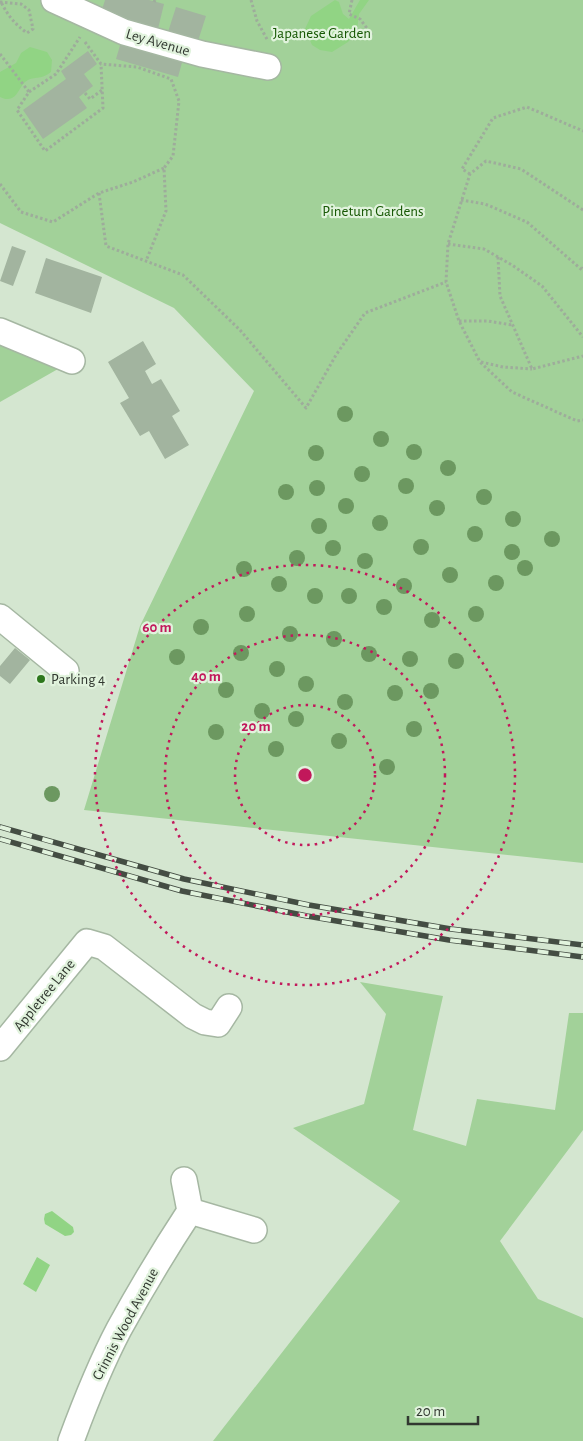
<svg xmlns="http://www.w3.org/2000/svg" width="583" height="1441" font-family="'Alegreya Sans',sans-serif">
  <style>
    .green { fill: #a2d199 }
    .water { fill: #91d484 }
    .building { fill: #a2b49f }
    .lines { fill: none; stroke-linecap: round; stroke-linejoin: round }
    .minor-casing { stroke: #a5b7a2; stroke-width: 28 }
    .path { stroke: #9eac9b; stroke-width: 3; stroke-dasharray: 2.5 2.5; stroke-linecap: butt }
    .minor { stroke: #fff; stroke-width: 25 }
    .rail-casing { stroke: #444d43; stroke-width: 5.5 }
    .rail { stroke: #e1f3dd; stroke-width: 4; stroke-dasharray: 11; stroke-linecap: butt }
    .tree { fill: #6c9860 }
    .ring { fill: none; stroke: #c2185b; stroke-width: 2.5; stroke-dasharray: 2.5 5 }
    .poi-dot { fill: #2d771c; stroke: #e1f3dd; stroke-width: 2 }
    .labels { text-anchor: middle; stroke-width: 4.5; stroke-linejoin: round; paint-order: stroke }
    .park-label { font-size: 15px; fill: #175804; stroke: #e1f3dd }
    .street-label { font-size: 15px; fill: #313830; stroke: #e1f3dd }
    .poi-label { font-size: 15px; fill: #313830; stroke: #e1f3dd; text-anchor: start }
    .centre { fill: #c2185b; stroke: #e1f3dd; stroke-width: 2.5 }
    .ring-label { font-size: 15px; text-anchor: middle; font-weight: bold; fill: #c2185b; stroke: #e1f3dd; stroke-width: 4.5; stroke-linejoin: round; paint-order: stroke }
  </style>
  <rect width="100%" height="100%" fill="#d4e6d0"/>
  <!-- green -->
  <path class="green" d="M0,0H583V863L84,810L140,626L254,391L174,308L0,223Z
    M0,331L72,361L0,402Z
    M360,982L443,996L413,1130L466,1146L477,1099L555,1110L569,1013H583V1130L500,1241L538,1299L583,1318V1441H213L400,1201L293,1128L364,1104L386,1014Z"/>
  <!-- water -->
  <path class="water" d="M335,0L339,2L343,14L349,19L360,0H369L359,14L357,31L348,42L332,52L320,50L312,45L305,29L311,16Z
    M30,47L47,52L52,60L51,72C41,80 37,76 28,80C20,84 19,95 12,98C8,100 4,99 0,97V72L16,63L21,53Z
    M52,1211L73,1227L74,1232L71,1235L65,1236L45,1224L44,1219L45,1214Z
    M37,1257L50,1265L36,1292L23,1284Z"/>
  <!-- building -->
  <path class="building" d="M105,0H149L164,4L157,33L100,16Z
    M176,7L206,16L198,41L168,32Z
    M121,42L183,59L178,77L116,59Z
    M88,51L97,64L84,74L93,86L79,97L87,108L43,139L23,110L66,79L61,71Z
    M12,246L26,251L13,286L0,281Z
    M46,258L102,277L91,313L35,293Z
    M143,341L156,364L145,371L152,384L161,379L180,411L172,416L189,445L165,459L149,431L140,436L120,403L129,398L108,362Z
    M15,648L30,660L10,684L0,676V666Z"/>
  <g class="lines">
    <!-- minor casing -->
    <g class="minor-casing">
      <path id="minor" d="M54,0L124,32L202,54L268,67
        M0,331L72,361
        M0,617L66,671
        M0,1048L87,942L104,947L193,1016L205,1022L218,1024L229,1007
        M184,1180L190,1211
        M190,1211L254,1230
        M71,1441C85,1403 100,1365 119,1329C141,1289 165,1249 190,1211"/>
    </g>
    <!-- path -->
    <path class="path" d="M251,0L257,21L268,41
      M352,0L349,14L360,19L372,35
      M0,2H1L21,4L29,10L33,29L27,33C15,24 8,16 1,2
      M154,2L155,0
      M85,42L101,64L137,67L171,79L179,101L173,156L164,168L166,211L146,261
      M0,54L29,92L17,110L45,151L103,108L101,64
      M29,92L56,74L80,37
      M85,93L90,99L102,90
      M470,174L462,169L493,118L527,107L583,131
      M0,184L21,212L53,222L99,193L133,182L164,168
      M99,193L106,246L183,275L240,330L306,408L336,355L365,313L446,282
      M461,200L485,204L527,222L582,270L583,267
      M583,210L521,169L486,161L470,174L448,244L446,282L459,321L480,362L512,392L577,421L583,420
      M448,244L484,249L512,265L542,286L583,337
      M498,257L500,296L532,369L583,356
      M459,321H488L512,325
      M481,362L503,367L532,369"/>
    <!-- minor -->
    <use href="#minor" class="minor"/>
    <!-- rail casing -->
    <g class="rail-casing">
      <path id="rail" d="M0,827L184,879L309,905L451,929L583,945
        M0,839L182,891L307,916L449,940L583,957"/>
    </g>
    <!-- rail -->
    <use href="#rail" class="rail"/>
  </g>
  <!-- trees -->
  <g class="tree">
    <circle cx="345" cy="414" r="8"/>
    <circle cx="381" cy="439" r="8"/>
    <circle cx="414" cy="452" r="8"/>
    <circle cx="316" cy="453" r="8"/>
    <circle cx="448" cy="468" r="8"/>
    <circle cx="362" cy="474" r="8"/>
    <circle cx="406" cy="486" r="8"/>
    <circle cx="317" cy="488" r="8"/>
    <circle cx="286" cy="492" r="8"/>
    <circle cx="484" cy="497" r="8"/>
    <circle cx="346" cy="506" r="8"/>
    <circle cx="437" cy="508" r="8"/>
    <circle cx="513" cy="519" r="8"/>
    <circle cx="380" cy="523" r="8"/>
    <circle cx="319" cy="526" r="8"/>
    <circle cx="475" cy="534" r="8"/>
    <circle cx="552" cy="539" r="8"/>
    <circle cx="421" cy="547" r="8"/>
    <circle cx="333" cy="548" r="8"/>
    <circle cx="512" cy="552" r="8"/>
    <circle cx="297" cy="558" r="8"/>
    <circle cx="365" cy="561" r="8"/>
    <circle cx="525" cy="568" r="8"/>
    <circle cx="244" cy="569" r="8"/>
    <circle cx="450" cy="575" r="8"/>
    <circle cx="496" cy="583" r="8"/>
    <circle cx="279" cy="584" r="8"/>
    <circle cx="404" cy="586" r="8"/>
    <circle cx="315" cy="596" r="8"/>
    <circle cx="349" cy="596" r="8"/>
    <circle cx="384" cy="607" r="8"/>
    <circle cx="247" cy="614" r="8"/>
    <circle cx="476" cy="614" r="8"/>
    <circle cx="432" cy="620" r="8"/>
    <circle cx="201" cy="627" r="8"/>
    <circle cx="290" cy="634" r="8"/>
    <circle cx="334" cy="639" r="8"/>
    <circle cx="241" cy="653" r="8"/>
    <circle cx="369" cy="654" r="8"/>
    <circle cx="177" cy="657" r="8"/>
    <circle cx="410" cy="659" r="8"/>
    <circle cx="456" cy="661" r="8"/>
    <circle cx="277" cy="669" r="8"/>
    <circle cx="306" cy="684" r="8"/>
    <circle cx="226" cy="690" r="8"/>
    <circle cx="431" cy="691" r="8"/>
    <circle cx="395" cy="693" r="8"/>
    <circle cx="345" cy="702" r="8"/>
    <circle cx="262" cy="711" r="8"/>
    <circle cx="296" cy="719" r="8"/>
    <circle cx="414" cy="729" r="8"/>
    <circle cx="216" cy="732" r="8"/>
    <circle cx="339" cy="741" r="8"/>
    <circle cx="276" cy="749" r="8"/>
    <circle cx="387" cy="767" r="8"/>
    <circle cx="52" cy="794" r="8"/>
  </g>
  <!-- distance rings -->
  <g class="ring">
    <circle cx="305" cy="775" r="70"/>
    <circle cx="305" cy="775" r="140"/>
    <circle cx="305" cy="775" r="210"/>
  </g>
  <!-- markers -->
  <circle class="poi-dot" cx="41" cy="679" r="5"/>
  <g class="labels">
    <!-- park labels -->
    <g class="park-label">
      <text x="322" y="38">Japanese Garden</text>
      <text x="373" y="216">Pinetum Gardens</text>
    </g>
    <!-- street labels -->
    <g class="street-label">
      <text transform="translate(158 42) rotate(16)" y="5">Ley Avenue</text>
      <text transform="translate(44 995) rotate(-51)" y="5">Appletree Lane</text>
      <text transform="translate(125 1324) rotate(-62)" y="5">Crinnis Wood Avenue</text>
    </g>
    <!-- poi labels -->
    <g class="poi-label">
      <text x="51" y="684">Parking 4</text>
    </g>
  </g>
  <circle cx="305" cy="775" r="8" class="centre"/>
  <g class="ring-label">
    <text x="157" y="632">60 m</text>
    <text x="206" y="681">40 m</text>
    <text x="256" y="731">20 m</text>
  </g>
  <!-- scale -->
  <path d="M408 1416v8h70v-8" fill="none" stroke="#313830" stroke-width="2.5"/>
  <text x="416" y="1416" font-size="15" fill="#313830" stroke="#e1f3dd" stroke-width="4" paint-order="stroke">20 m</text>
</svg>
